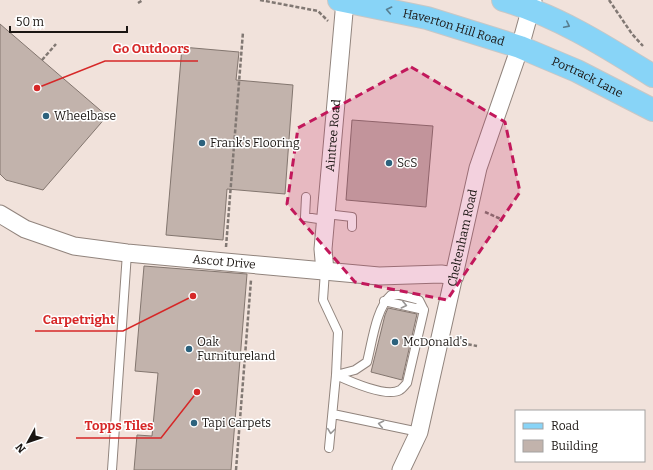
<svg xmlns="http://www.w3.org/2000/svg" width="653" height="470" font-family="Bitter,serif">
  <style>
    .building { fill: #c2b3ac; stroke: #83766f }
    .lines { fill: none; stroke-linecap: round; stroke-linejoin: round }
    .service-casing { stroke: #91847d; stroke-width: 10 }
    .minor-casing { stroke: #91847d; stroke-width: 19 }
    .primary-casing { stroke: #c8c7c6; stroke-width: 24 }
    .path { stroke: #817873; stroke-width: 2.5; stroke-dasharray: 4 2; stroke-linecap: butt }
    .service { stroke: #fff; stroke-width: 8 }
    .minor { stroke: #fff; stroke-width: 17 }
    .primary { stroke: #88d4f7; stroke-width: 22 }
    .oneway { stroke: #577e90 }
    .oneway2 { stroke: #989695 }
    .marked { fill: #c2185b; fill-opacity: 0.2; stroke: #c2185b; stroke-width: 3; stroke-dasharray: 8 5; stroke-linejoin: round }
    .poi-dot { fill: #2c627d; stroke: #fff; stroke-width: 1.5 }
    .labels { text-anchor: middle; stroke-width: 3; stroke-linejoin: round; paint-order: stroke }
    .street-label { font-size: 12px; fill: #1b1613; stroke: #fff }
    .poi-label { font-size: 12px; fill: #1b1613; stroke: #fff; text-anchor: start }
    .leader { fill: none; stroke: #d62828; stroke-width: 1.5 }
    .callout-dot { fill: #d62828; stroke: #fff; stroke-width: 1.5 }
    .callout-label { font-size: 13px; text-anchor: middle; font-weight: bold; fill: #d62828; stroke: #fff; stroke-width: 3; stroke-linejoin: round; paint-order: stroke }
  </style>
  <rect width="100%" height="100%" fill="#f1e2db"/>
  <!-- building -->
  <path class="building" d="M0,24L107,116L43,190L6,180L0,174Z
    M182,47L239,52L236,80L293,85L285,194L227,189L223,240L166,235Z
    M352,120L433,126L426,207L346,200Z
    M144,266L247,274L231,470H134L137,435L152,436L158,373L135,371Z
    M388,308L417,314L402,380L371,372L385,315Z"/>
  <g class="lines">
    <!-- service casing -->
    <g class="service-casing">
      <path id="service" d="M306,197L305,217L325,220
        M326,214L352,217V227
        M325,271L323,300L338,332L336,375L329,448
        M391,295H400L419,300L424,310L407,383C405,385 402,389 400,390C387,398 349,381 336,375L355,370L367,362C372,343 376,308 391,295Z
        M384,301L424,310
        M333,414L419,432
        M112,470L127,253"/>
    </g>
    <!-- minor casing -->
    <g class="minor-casing">
      <g id="minor">
        <path id="s1" d="M0,214L25,229L74,246L127,253L379,276L441,274L455,276"/>
        <path id="s2" d="M325,271L323,249L345,1"/>
        <path id="s3" d="M401,470L419,432L478,168L520,47L533,0"/>
      </g>
    </g>
    <!-- primary casing -->
    <g class="primary-casing">
      <g id="primary">
        <path id="s4" d="M339,0L427,18L520,47L577,71L653,110"/>
        <path d="M503,0C558,16 605,46 653,76"/>
      </g>
    </g>
    <!-- path -->
    <path class="path" d="M260,0L318,11L328,21
      M609,0L632,34L643,46
      M138,3L143,0
      M42,60L56,44
      M485,212L503,220
      M226,247L243,32
      M456,342L477,346
      M236,470L251,280"/>
    <!-- service -->
    <use href="#service" class="service"/>
    <!-- minor -->
    <use href="#minor" class="minor"/>
    <!-- primary -->
    <use href="#primary" class="primary"/>
  </g>
  <!-- one-way arrows -->
  <defs><path id="oneway-chevron" d="M-2-3.5L2.5 0L-2 3.5" fill="none" stroke-width="1.6" stroke-linecap="round" stroke-linejoin="round"/></defs>
  <g class="oneway">
    <use href="#oneway-chevron" transform="translate(389 10) rotate(-168)"/>
    <use href="#oneway-chevron" transform="translate(567 25) rotate(26)"/>
  </g>
  <g class="oneway2">
    <use href="#oneway-chevron" transform="translate(404 305) rotate(13)"/>
    <use href="#oneway-chevron" transform="translate(381 424) rotate(-169)"/>
    <use href="#oneway-chevron" transform="translate(331 431) rotate(97)"/>
  </g>
  <!-- marked area -->
  <path class="marked" d="M411,67L505,122L520,192L447,300L355,282L287,204L298,128Z"/>
  <!-- markers -->
  <g class="poi-dot">
    <circle cx="46" cy="116" r="4"/>
    <circle cx="202" cy="143" r="4"/>
    <circle cx="389" cy="163" r="4"/>
    <circle cx="395" cy="342" r="4"/>
    <circle cx="189" cy="349" r="4"/>
    <circle cx="194" cy="423" r="4"/>
  </g>
  <g class="labels">
    <!-- street labels -->
    <g class="street-label">
      <text dy="4" stroke="none"><textPath href="#s4" startOffset="118">Haverton Hill Road</textPath></text>
      <text dy="4" stroke="none"><textPath href="#s4" startOffset="261">Portrack Lane</textPath></text>
      <text dy="4" stroke="none"><textPath href="#s2" startOffset="136">Aintree Road</textPath></text>
      <text dy="4" stroke="none"><textPath href="#s3" startOffset="241">Cheltenham Road</textPath></text>
      <text dy="4" stroke="none"><textPath href="#s1" startOffset="232">Ascot Drive</textPath></text>
    </g>
    <!-- poi labels -->
    <g class="poi-label">
      <text x="54" y="120">Wheelbase</text>
      <text x="210" y="147">Frank's Flooring</text>
      <text x="397" y="167">ScS</text>
      <text x="197" y="346">Oak<tspan x="197" dy="14">Furnitureland</tspan></text>
      <text x="403" y="346">McDonald's</text>
      <text x="202" y="427">Tapi Carpets</text>
    </g>
  </g>
  <!-- callouts -->
  <path class="leader" d="M37 88L105 61H198M193 296L123 331H35M197 392L161 438H76"/>
  <g class="callout-dot">
    <circle cx="37" cy="88" r="4"/>
    <circle cx="193" cy="296" r="4"/>
    <circle cx="197" cy="392" r="4"/>
  </g>
  <g class="callout-label">
    <text x="151" y="53">Go Outdoors</text>
    <text x="79" y="324">Carpetright</text>
    <text x="119" y="430">Topps Tiles</text>
  </g>
  <!-- legend -->
  <rect x="515" y="410" width="130" height="52" fill="#ffffff" stroke="#a4a2a1"/>
  <rect x="523" y="423" width="20" height="6" fill="#88d4f7" stroke="#a4a2a1"/>
  <text x="551" y="430" font-size="12" fill="#1b1613">Road</text>
  <rect x="523" y="440" width="20" height="12" fill="#c2b3ac" stroke="#a4a2a1"/>
  <text x="551" y="450" font-size="12" fill="#1b1613">Building</text>
  <!-- north arrow -->
  <g transform="translate(28 442) rotate(230)" stroke="#ffffff" stroke-width="3" paint-order="stroke">
  <path d="M0-3L7 15L0 10L-7 15Z" fill="#1b1613"/>
  <text y="-6" font-size="11" font-weight="bold" text-anchor="middle" fill="#1b1613">N</text>
  </g>
  <!-- scale -->
  <path d="M10 26v6h117v-6" fill="none" stroke="#1b1613" stroke-width="2"/>
  <text x="16" y="26" font-size="12" fill="#1b1613" stroke="#ffffff" stroke-width="3" paint-order="stroke">50 m</text>
</svg>
